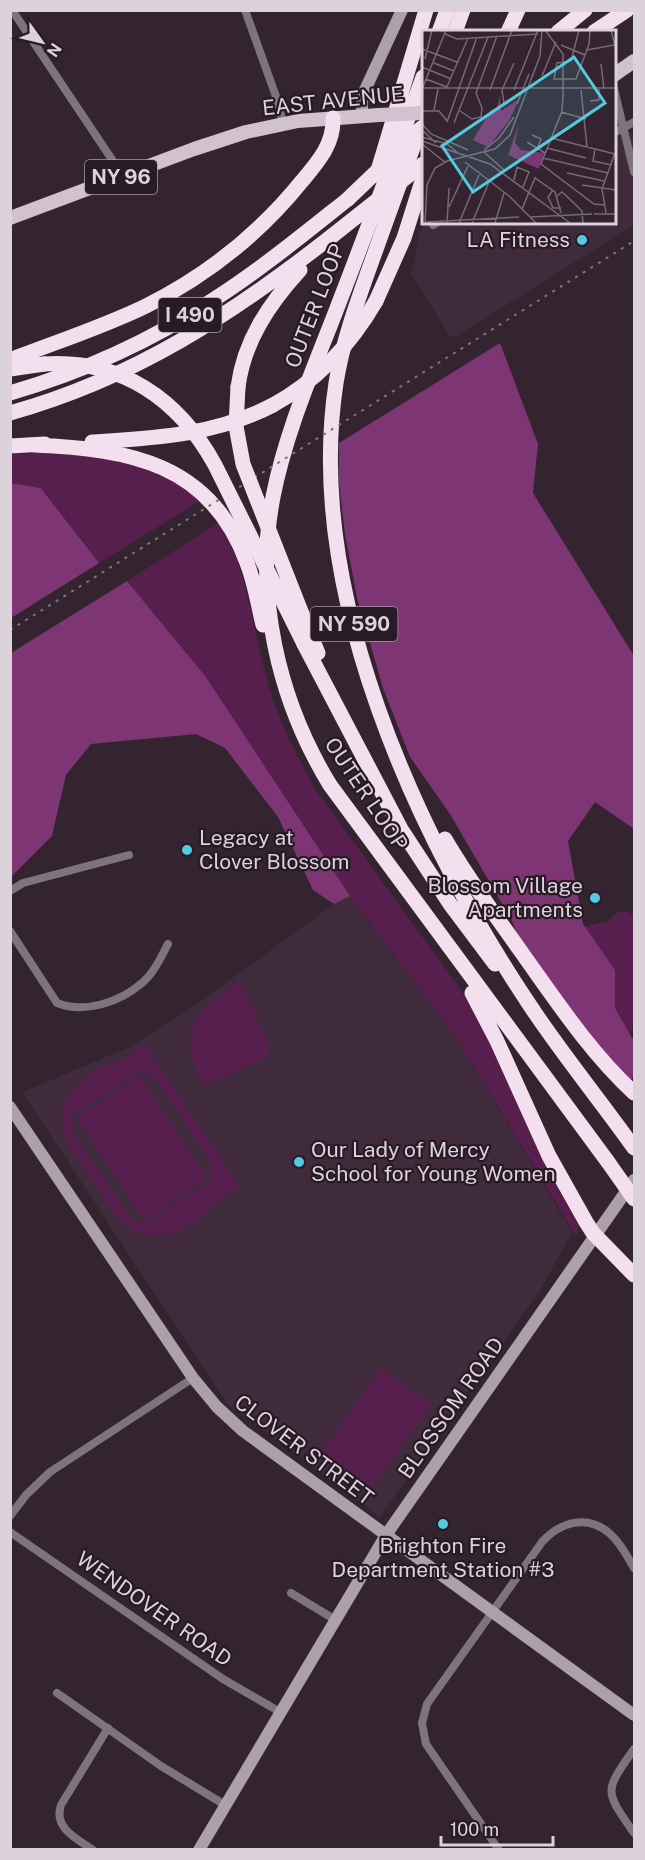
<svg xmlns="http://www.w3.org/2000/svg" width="645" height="1860" font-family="'Public Sans',sans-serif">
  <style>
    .built { fill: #3f2b3b }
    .green { fill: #561f4e; fill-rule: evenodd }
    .forest { fill: #7e3573 }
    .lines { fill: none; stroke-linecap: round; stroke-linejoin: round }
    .street { stroke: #7d757b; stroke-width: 8 }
    .secondary { stroke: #ada0aa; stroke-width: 12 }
    .primary { stroke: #d2c1ce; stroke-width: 14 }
    .highway { stroke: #f4dfef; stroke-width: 15 }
    .rail { stroke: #81747e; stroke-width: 2; stroke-dasharray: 3 6; stroke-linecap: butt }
    .primary-bridge { stroke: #d2c1ce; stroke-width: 14 }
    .highway-bridge { stroke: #f4dfef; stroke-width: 15 }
    .poi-dot { fill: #55cadf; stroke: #291b26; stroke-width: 2 }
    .labels { text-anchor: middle; stroke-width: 4.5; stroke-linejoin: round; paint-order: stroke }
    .shield { fill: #291b26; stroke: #a69ba3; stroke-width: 1.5 }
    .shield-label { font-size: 20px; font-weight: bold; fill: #dcd2d9 }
    .street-label { font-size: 21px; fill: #dcd2d9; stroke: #291b26 }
    .poi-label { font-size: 21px; fill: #dcd2d9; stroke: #291b26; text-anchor: end }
    .inset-road { fill: none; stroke: #776a74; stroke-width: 1.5 }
    .view { fill: #55cadf; fill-opacity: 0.15; stroke: #55cadf; stroke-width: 3 }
    .inset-edge { fill: none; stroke: #dcd2d9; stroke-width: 3 }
  </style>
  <rect width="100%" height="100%" fill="#332430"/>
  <!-- built -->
  <path class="built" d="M634,131V225L457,336H450L411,274L420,232L425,223L614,222V139Z
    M350,896L454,1034L572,1232L541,1289L380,1517L228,1405L22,1092L130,1047L198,1003L334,904Z"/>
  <!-- green -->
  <path class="green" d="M40,453C99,456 155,458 200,501L99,563L42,488L11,483L10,454Z
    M218,523C249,569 251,624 266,676C277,717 295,753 316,790L461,990L493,1049L538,1150L579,1227L576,1236L454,1034L350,896L206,677L127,581Z
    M629,911L630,914L634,913V1027L630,1033L615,1008V970L584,927L608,921L616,913Z
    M240,981L270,1047L267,1057L205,1086C174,1035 194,1009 240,981Z
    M145,1044L240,1188L211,1207L187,1228L163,1236L139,1234L120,1222L68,1144L64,1134L61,1115L63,1106L74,1087L96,1068L121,1060ZM140,1071L157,1081L209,1160L212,1180L144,1224L133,1219L126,1211L77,1138L73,1130L72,1116Z
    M140,1075L208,1178L144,1221L76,1117Z
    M381,1368L432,1404L372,1487L321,1452Z"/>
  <!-- forest -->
  <path class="forest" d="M500,343L538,444L533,493L634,656V829L595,802L568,841L583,924L615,970V1008L634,1041V1075L630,1082L613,1066L522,945L511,919L450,814L410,757L383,688L357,598L345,534L339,483V443Z
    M11,483L41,488L99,563L11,618Z
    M127,581L206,677L350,896L334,904L313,890L278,817L225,748L196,734L91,744L66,775L52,836L11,877V653Z"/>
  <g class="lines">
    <!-- street -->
    <path class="street" d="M12,10L123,176
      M245,10L278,102L283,124
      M614,89L634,172
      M614,133L634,122
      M433,225L438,222
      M10,891L23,883L129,855
      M10,931L57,1003C85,1014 120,1002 142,983C154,973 161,957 168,944
      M10,1516L26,1495L50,1472L193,1378
      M10,1532L223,1679L280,1712
      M291,1593L334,1619
      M57,1693L161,1766L225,1805
      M634,1749C604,1792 604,1790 634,1833
      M93,1850C77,1839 53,1828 61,1805L108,1728
      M499,1850L426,1744L422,1723L427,1704L542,1542C560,1522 587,1514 609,1533C620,1542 627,1556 634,1568"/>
    <!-- secondary -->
    <path class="secondary" d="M362,115V102L365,90L402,10
      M10,1107L193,1378L217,1407L243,1431L634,1715
      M199,1850L386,1535L634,1180"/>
    <!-- primary -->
    <path class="primary" d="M614,75L634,61
      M10,218L194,149L246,132L298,121L379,115"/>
    <!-- highway -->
    <path class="highway" d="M439,32L447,10
      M455,32L463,10
      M508,32L518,10
      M558,32L585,10
      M594,32L627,10
      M423,77C396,152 368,228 339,303C315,366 286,430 273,497C254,595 278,700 330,785L608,1162
      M420,129C404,171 389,213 374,255C359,297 343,339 336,383C304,592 416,834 529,1004C562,1054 600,1100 634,1148
      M377,174L426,10
      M376,301L404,238L423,178
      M10,360C56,342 103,327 146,306C206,276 260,233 302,181C318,162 334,144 333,118
      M10,369L44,364
      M238,387C244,341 269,304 300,270
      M10,393C82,372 151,341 213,300C260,270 304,234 348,199
      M10,413C135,378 231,315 332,236
      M92,442C155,438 216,435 273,405
      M34,445C129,449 211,463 247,563C255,583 258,605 263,625
      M10,446L45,444
      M302,614L318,653
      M304,644L401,829L450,904L495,964
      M445,839C468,879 496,916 522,953C557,1002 590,1052 634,1093
      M472,993L497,1041L549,1156L586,1222L593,1233L634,1275"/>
    <!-- rail -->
    <path class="rail" d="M10,630L634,241"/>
    <!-- primary-bridge -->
    <path class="primary-bridge" d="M379,115L423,113"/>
    <!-- highway-bridge -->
    <path class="highway-bridge" d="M348,199L423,127
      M332,236L423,164
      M44,364C121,359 179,399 215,465L304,644
      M238,387L236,426L243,464L302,614
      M273,405C317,381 351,344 376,301
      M608,1162L634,1199"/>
  </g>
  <!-- markers -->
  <g class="poi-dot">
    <circle cx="582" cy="240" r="6"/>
    <circle cx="187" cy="850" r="6"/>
    <circle cx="595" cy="898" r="6"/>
    <circle cx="299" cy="1162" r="6"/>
    <circle cx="443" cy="1524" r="6"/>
  </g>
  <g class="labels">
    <!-- shield labels -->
    <g class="shield">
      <rect x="85" y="160" width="72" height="34" rx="4.5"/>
      <rect x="158.5" y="298" width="63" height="34" rx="4.5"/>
      <rect x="310.5" y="607" width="87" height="34" rx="4.5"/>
    </g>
    <g class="shield-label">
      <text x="121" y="184">NY 96</text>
      <text x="190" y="322">I 490</text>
      <text x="354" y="631">NY 590</text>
    </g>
    <!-- street labels -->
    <g class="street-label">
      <text transform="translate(333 101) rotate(-6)" y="7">EAST AVENUE</text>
      <text transform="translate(315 306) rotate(-69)" y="7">OUTER LOOP</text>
      <text transform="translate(366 794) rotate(56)" y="7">OUTER LOOP</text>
      <text transform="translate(451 1408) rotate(-55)" y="7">BLOSSOM ROAD</text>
      <text transform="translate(304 1450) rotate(37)" y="7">CLOVER STREET</text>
      <text transform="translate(154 1609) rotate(35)" y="7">WENDOVER ROAD</text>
    </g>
    <!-- poi labels -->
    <g class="poi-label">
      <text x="570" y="247">LA Fitness</text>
      <text x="199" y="845" text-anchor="start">Legacy at<tspan x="199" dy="24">Clover Blossom</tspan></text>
      <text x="583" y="893">Blossom Village<tspan x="583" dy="24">Apartments</tspan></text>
      <text x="311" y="1157" text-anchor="start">Our Lady of Mercy<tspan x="311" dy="24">School for Young Women</tspan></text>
      <text x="443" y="1553" text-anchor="middle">Brighton Fire<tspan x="443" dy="24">Department Station #3</tspan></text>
    </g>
  </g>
  <!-- overview -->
  <g transform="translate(422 30)">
    <rect width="194" height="194" fill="#332430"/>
    <path d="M78,65L79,81L97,69L87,91L66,117L51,110L69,80L75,78ZM97,94L93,113L99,120L122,123L117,139L86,125Z" fill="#7e3573"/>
    <path class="inset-road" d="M123,0L141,24V65L140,81L119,134L172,174L183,175M157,0L149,31L135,33L132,49H154L167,14L168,0M189,0L194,20M23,4L35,9L116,4M139,15L163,25M0,19L35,32M165,20L192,15M3,29L10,0M12,33L32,41M179,34L182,59M0,37L29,49M120,46L134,12M4,49L25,57M0,58H194M0,59L24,0M24,59L46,8M68,60L90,0M92,60L116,0M159,60L165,117M168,71L177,70V59M82,73L80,60L92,33M95,74L107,44M12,80L16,59M0,81H17L26,92M38,81L50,89L59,87L60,78L54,63L75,6M139,82L164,89M25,92L55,7M32,93L66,7M0,94L9,104L46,120M0,100L14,113M110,105L119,109L115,119M0,107L25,114L35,122M129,108L193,124M0,111L68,134L148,193M105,112L123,123M0,114L24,133M125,118L164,128M173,119L171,131L189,135M62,120L77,108L92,87M62,122L82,140M121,128L186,143M43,132L87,166L114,193M145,143L182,151M92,150L95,137L107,142L101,157M160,155L194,160M131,160L126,167L131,178H139M135,166L140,162L154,175L160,181L161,193M27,177L46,136M100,179L113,148L133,162L139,183M184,183L180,159L193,123M172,184H194M108,187L170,184M4,192L97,187M3,193L5,155L13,138L25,131L73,119L88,105L118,26L120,0M25,193L27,158M37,193L57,145M50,193L67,152M73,193L82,163"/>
    <path class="view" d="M152,27L183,73L51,162L20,116Z"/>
    <rect width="194" height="194" class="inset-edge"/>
  </g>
  <!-- border -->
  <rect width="645" height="1860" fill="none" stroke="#dcd2d9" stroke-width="24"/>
  <!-- north arrow -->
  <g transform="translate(42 42) rotate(124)" stroke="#291b26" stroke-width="4.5" paint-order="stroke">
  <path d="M0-4.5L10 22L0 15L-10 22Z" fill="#dcd2d9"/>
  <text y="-9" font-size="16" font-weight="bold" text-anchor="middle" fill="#dcd2d9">N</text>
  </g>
  <!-- scale -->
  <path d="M441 1836v9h112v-9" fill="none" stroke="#dcd2d9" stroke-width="3"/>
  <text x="450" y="1836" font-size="18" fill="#dcd2d9" stroke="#291b26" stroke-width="4.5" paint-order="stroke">100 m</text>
</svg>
